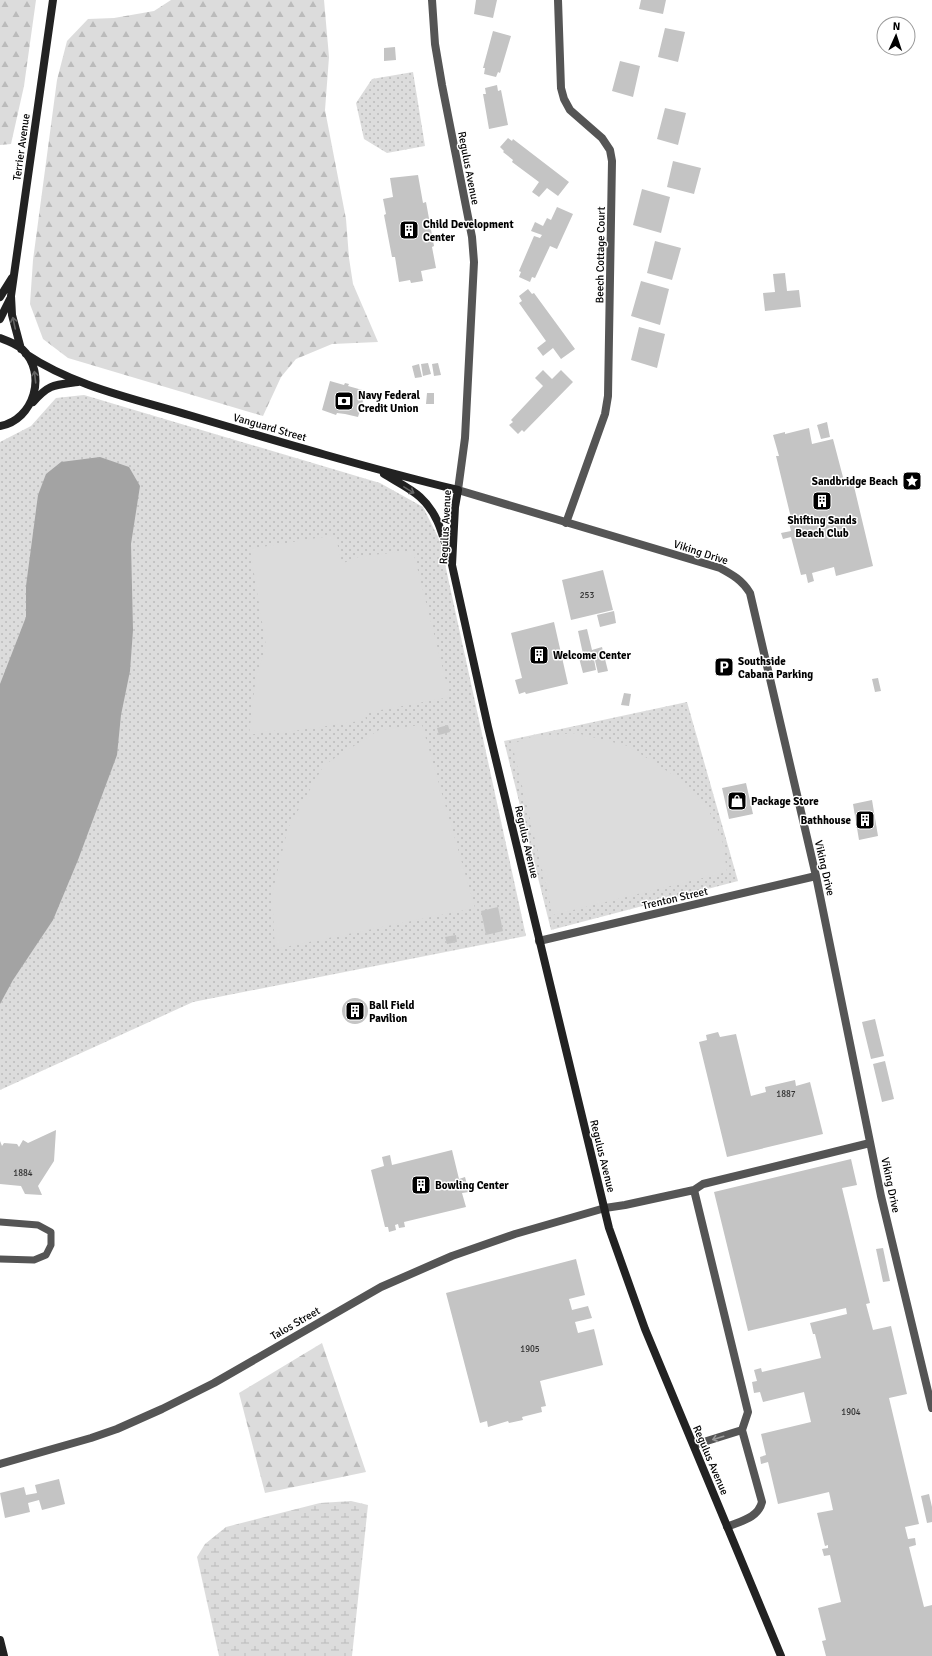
<svg xmlns="http://www.w3.org/2000/svg" width="932" height="1656" font-family="Signika,sans-serif">
  <style>
    .forest { fill: url(#forest-firs) }
    .wetland { fill: url(#wetland-marsh) }
    .park { fill: url(#park-dots) }
    .pitch { fill: #dcdcdc }
    .water { fill: #a3a3a3 }
    .building { fill: #c4c4c4 }
    .lines { fill: none; stroke-linecap: round; stroke-linejoin: round }
    .lane { stroke: #555; stroke-width: 7 }
    .street { stroke: #555; stroke-width: 8 }
    .secondary { stroke: #222; stroke-width: 8 }
    .oneway { stroke: #646464 }
    .oneway2 { stroke: #999 }
    .labels { text-anchor: middle; stroke-width: 3; stroke-linejoin: round; paint-order: stroke }
    .number-label { font-size: 9px; fill: #313131 }
    .street-label { font-size: 11px; fill: #000; stroke: #fff }
    .poi-label { font-size: 11px; font-weight: bold; fill: #000; stroke: #fff; text-anchor: start }
  </style>
  <defs>
    <pattern id="forest-firs" width="22" height="20" patternUnits="userSpaceOnUse"><rect width="22" height="20" fill="#dcdcdc"/><path d="M5 1l3.5 6h-7zM16 11l3.5 6h-7z" fill="#bbb"/></pattern>
    <pattern id="wetland-marsh" width="20" height="14" patternUnits="userSpaceOnUse"><rect width="20" height="14" fill="#dcdcdc"/><path d="M1 5h8M5 5V1M11 12h8M15 12V8" fill="none" stroke="#bbb"/></pattern>
    <pattern id="park-dots" width="8" height="8" patternUnits="userSpaceOnUse"><rect width="8" height="8" fill="#dcdcdc"/><path d="M2 2h.1M6 6h.1" fill="none" stroke="#bbb" stroke-width="1.8" stroke-linecap="round"/></pattern>
  </defs>
  <rect width="100%" height="100%" fill="#fff"/>
  <!-- forest -->
  <path class="forest" d="M0,0H36L24,86L11,144L0,145Z
    M171,0H324L329,57L325,110L346,219L349,258L353,284L378,342L332,344L296,359L281,377L263,416L68,358L43,339L30,304L33,260L57,80L67,41L88,19L114,18L154,11Z
    M322,1343L366,1472L265,1493L239,1393Z"/>
  <!-- wetland -->
  <path class="wetland" d="M351,1501L368,1505L352,1656H219L197,1557L205,1544L226,1527L320,1503Z"/>
  <!-- park -->
  <path class="park" d="M413,72L425,146L387,153L364,139L356,103L372,79Z
    M84,395L380,483L423,507L440,541L526,936L193,1002L0,1090V442L31,426L56,398Z
    M687,702L738,881L551,930L504,741Z"/>
  <!-- pitch -->
  <path class="pitch" d="M336,535L341,564L361,556L413,551L450,697L365,713L366,720L280,733L279,730L249,735L256,676L266,646L250,549Z
    M422,725L475,908L275,949L272,894L288,828L324,765L379,730Z
    M576,733L628,746L678,778L708,809L722,838L727,872L553,915L512,744L531,737Z"/>
  <!-- water -->
  <path class="water" d="M100,457L129,467L140,486L131,544L133,630L130,671L121,715L117,755L78,860L53,920L13,980L0,1004V684L26,617V586L38,495L46,474L61,462Z"/>
  <!-- building -->
  <path class="building" d="M476,0H497L493,18L474,14Z
    M641,0H666L663,14L639,9Z
    M665,28L685,32L678,62L658,57Z
    M493,31L511,36L500,73L498,72L496,77L484,74L485,68H483Z
    M395,47L396,60L384,61V48Z
    M620,61L640,66L633,97L612,91Z
    M497,85L498,91L501,90L508,125L489,129L483,94H486L485,88Z
    M665,108L686,113L678,145L657,139Z
    M508,138L512,141L513,139L569,182L558,196L547,188L539,197L532,192L539,182L512,162L513,160L503,152L504,151L500,147Z
    M673,161L701,168L694,194L667,187Z
    M418,175L423,203L426,202L434,246L432,247L436,268L421,271L423,281L411,283L410,280L399,282L395,257H392L384,215L386,214L383,199L393,197L390,178Z
    M642,189L670,197L661,233L633,225Z
    M557,207L573,214L557,249L550,246L535,278L532,277L530,282L519,277L521,272L519,271L534,236L540,238L542,235L531,231L535,222L543,226L547,218L551,220Z
    M655,241L681,248L672,280L647,273Z
    M785,273L787,291L799,290L801,307L765,311L763,293L775,292L773,274Z
    M641,281L669,289L660,325L631,316Z
    M528,289L532,294L534,293L575,349L561,359L553,348L543,356L537,348L546,341L519,303L522,301L519,296Z
    M639,327L665,334L657,368L631,360Z
    M428,363L431,374L423,376L421,364Z
    M438,363L441,375L434,376L432,364Z
    M419,364L422,377L415,378L412,366Z
    M543,370L552,379L561,370L573,382L524,432L522,430L518,434L509,425L513,422L511,420L543,386L535,378Z
    M330,381L344,385L345,383L349,384L348,386L366,391L358,417L345,414L337,413L336,415L322,410Z
    M427,393H434V404H426Z
    M827,422L830,437L821,439L817,425Z
    M809,428L812,444L833,439L844,481L852,478L873,566L836,576L834,567L812,573L814,581L808,583L806,574L801,575L791,537L783,539L781,533L791,531L789,523L792,522L776,456H779L773,435L785,432V434Z
    M603,570L613,610L571,620L562,580Z
    M614,611L616,623L600,627L597,615Z
    M554,622L568,684L526,694L525,692L519,694L515,680L522,678L511,633Z
    M587,629L592,650L602,647L608,671L598,673L593,652L583,654L578,631Z
    M593,654L596,670L583,673L579,658Z
    M878,678L881,691L875,692L872,679Z
    M624,693L631,694L629,706L621,705Z
    M448,725L450,732L439,735L437,728Z
    M746,783L753,814L729,819L722,788Z
    M872,800L878,836L859,840L853,804Z
    M498,907L503,931L486,935L481,911Z
    M456,935L457,942L447,944L445,937Z
    M342 1011a13 13 0 1 1 26 0a13 13 0 1 1-26 0Z
    M875,1019L884,1056L871,1059L862,1022Z
    M718,1032L720,1037L736,1034L751,1096L766,1092L765,1087L795,1080L796,1086L810,1082L823,1134L727,1157L699,1042L707,1040L706,1035Z
    M885,1061L894,1099L882,1102L873,1064Z
    M56,1130L54,1161L38,1186L42,1195L25,1194L21,1186L0,1184V1141L2,1146L4,1143L17,1144L19,1147L23,1140L28,1143Z
    M452,1150L459,1179L465,1177L469,1192L462,1193L466,1207L404,1222L405,1227L399,1228L398,1224L395,1225L396,1230L389,1232L388,1227H385L371,1170L384,1166L382,1157L390,1155L392,1165Z
    M851,1159L857,1185L842,1188L870,1303L866,1304L873,1330L891,1326L907,1394L889,1398L919,1524L905,1527L908,1539L915,1538L916,1545L909,1547L924,1607L932,1605V1656H826L822,1641L826,1640L818,1608L841,1602L830,1555L824,1556L822,1549L828,1548V1545L825,1546L817,1513L833,1510L829,1492L778,1504L768,1462L761,1464L760,1457L766,1455L761,1434L811,1422L804,1392L763,1402L760,1392L754,1393L752,1382L757,1381L754,1370L761,1368L762,1372L821,1358L815,1334H813L810,1323L847,1314L846,1308L748,1331L714,1192Z
    M883,1248L890,1281L883,1282L876,1249Z
    M576,1259L585,1295L569,1299L572,1310L588,1306L592,1318L575,1322L578,1333L594,1329L603,1365L540,1381L546,1406L541,1407L542,1412L522,1417L523,1420L509,1423L508,1421L488,1427L487,1421L480,1423L446,1293Z
    M59,1479L65,1504L42,1510L39,1500L28,1503L30,1512L5,1518L0,1493L24,1487L26,1495L37,1493L35,1485Z
    M929,1494L932,1507V1522L927,1523L921,1496Z"/>
  <g class="lines">
    <!-- lane -->
    <path class="lane" d="M0,1222L38,1225L51,1232V1245L46,1255L34,1260L0,1259"/>
    <!-- street -->
    <path class="street" d="M432,0L435,44L442,85L472,237L474,262L465,438L458,490L720,568C733,575 742,580 750,593L816,876L881,1196L932,1408
      M558,0L561,88L564,99L570,110L602,138L610,150L612,161L608,396L605,414L566,523
      M539,941L816,876
      M694,1190L703,1184L870,1143
      M694,1445L742,1430
      M0,1464L91,1438L117,1429L162,1409L214,1383L381,1287L452,1256L515,1234L605,1208L625,1205L694,1190L748,1412L742,1430L762,1502C758,1518 741,1521 727,1527"/>
    <!-- secondary -->
    <path class="secondary" d="M0,297L12,278
      M0,319L10,299
      M0,338C8,341 15,343 22,349C48,373 34,420 0,426
      M21,349L12,315L11,296L53,0
      M26,354C75,387 136,399 192,416C280,442 368,468 458,490L455,507L452,565L488,727L609,1228L645,1329L781,1656
      M33,402C49,384 54,385 78,382
      M384,474C395,481 410,488 420,497C439,514 443,537 450,560
      M0,1640L4,1656"/>
  </g>
  <!-- one-way arrows -->
  <defs><path id="oneway-shaft" d="M-6 0H5M1.5-3L5.5 0L1.5 3" fill="none" stroke-width="1.6" stroke-linecap="round" stroke-linejoin="round"/></defs>
  <g class="oneway">
    <use href="#oneway-shaft" transform="translate(14 323) rotate(-102)"/>
    <use href="#oneway-shaft" transform="translate(35 377) rotate(-97)"/>
    <use href="#oneway-shaft" transform="translate(409 490) rotate(31)"/>
  </g>
  <use class="oneway2" href="#oneway-shaft" transform="translate(718 1438) rotate(163)"/>
  <!-- icons -->
  <defs>
    <g id="building-square" transform="scale(1)"><rect x="-9" y="-9" width="18" height="18" rx="4" fill="#000" stroke="#fff"/><path d="M-4-6H4V6H1V3H-1V6H-4ZM-2.5-4.3h1.7v1.8h-1.7ZM.8-4.3h1.7v1.8H.8ZM-2.5-1h1.7V.8h-1.7ZM.8-1h1.7V.8H.8Z" fill="#fff"/></g>
    <g id="bank-square" transform="scale(1)"><rect x="-9" y="-9" width="18" height="18" rx="4" fill="#000" stroke="#fff"/><path d="M-6-4H6V4H-6ZM0-2.3a2.3 2.3 0 1 0 0 4.6a2.3 2.3 0 1 0 0-4.6Z" fill="#fff"/></g>
    <g id="sight-square" transform="scale(1)"><rect x="-9" y="-9" width="18" height="18" rx="4" fill="#000" stroke="#fff"/><path d="M0-6L1.8-2.2L6-1.7L2.9 1.2L3.7 5.4L0 3.3L-3.7 5.4L-2.9 1.2L-6-1.7L-1.8-2.2Z" fill="#fff"/></g>
    <g id="parking-square" transform="scale(1)"><rect x="-9" y="-9" width="18" height="18" rx="4" fill="#000" stroke="#fff"/><path d="M-3.5-5.5H1a3.5 3.5 0 0 1 0 7H-1V5.5H-3.5ZM-1-3.4V-.6H.8a1.4 1.4 0 0 0 0-2.8Z" fill="#fff"/></g>
    <g id="shop-square" transform="scale(1)"><rect x="-9" y="-9" width="18" height="18" rx="4" fill="#000" stroke="#fff"/><path d="M-5-2.5h2.3a2.7 3.5 0 0 1 5.4 0H5L5.5 6h-11ZM-1.5-2.5h3a1.5 2.3 0 0 0-3 0Z" fill="#fff"/></g>
  </defs>
  <g fill-rule="evenodd">
    <use href="#building-square" x="409" y="230"/>
    <use href="#bank-square" x="344" y="401"/>
    <use href="#sight-square" x="912" y="481"/>
    <use href="#building-square" x="822" y="501"/>
    <use href="#building-square" x="539" y="655"/>
    <use href="#parking-square" x="724" y="667"/>
    <use href="#shop-square" x="737" y="801"/>
    <use href="#building-square" x="865" y="820"/>
    <use href="#building-square" x="355" y="1011"/>
    <use href="#building-square" x="421" y="1185"/>
  </g>
  <g class="labels">
    <!-- number labels -->
    <g class="number-label">
      <text x="587" y="598">253</text>
      <text x="786" y="1097">1887</text>
      <text x="23" y="1176">1884</text>
      <text x="530" y="1352">1905</text>
      <text x="851" y="1415">1904</text>
    </g>
    <!-- street labels -->
    <g class="street-label">
      <text transform="translate(21 147) rotate(-82)" y="4">Terrier Avenue</text>
      <text transform="translate(469 168) rotate(79)" y="4">Regulus Avenue</text>
      <text transform="translate(600 255) rotate(-89)" y="4">Beech Cottage Court</text>
      <text transform="translate(270 427) rotate(16)" y="4">Vanguard Street</text>
      <text transform="translate(445 527) rotate(-87)" y="4">Regulus Avenue</text>
      <text transform="translate(701 552) rotate(18)" y="4">Viking Drive</text>
      <text transform="translate(527 842) rotate(77)" y="4">Regulus Avenue</text>
      <text transform="translate(825 868) rotate(77)" y="4">Viking Drive</text>
      <text transform="translate(675 898) rotate(-13)" y="4">Trenton Street</text>
      <text transform="translate(603 1156) rotate(76)" y="4">Regulus Avenue</text>
      <text transform="translate(891 1185) rotate(78)" y="4">Viking Drive</text>
      <text transform="translate(295 1323) rotate(-30)" y="4">Talos Street</text>
      <text transform="translate(711 1460) rotate(67)" y="4">Regulus Avenue</text>
    </g>
    <!-- poi labels -->
    <g class="poi-label">
      <text x="423" y="228">Child Development<tspan x="423" dy="13">Center</tspan></text>
      <text x="358" y="399">Navy Federal<tspan x="358" dy="13">Credit Union</tspan></text>
      <text x="898" y="485" text-anchor="end">Sandbridge Beach</text>
      <text x="822" y="524" text-anchor="middle">Shifting Sands<tspan x="822" dy="13">Beach Club</tspan></text>
      <text x="553" y="659">Welcome Center</text>
      <text x="738" y="665">Southside<tspan x="738" dy="13">Cabana Parking</tspan></text>
      <text x="751" y="805">Package Store</text>
      <text x="851" y="824" text-anchor="end">Bathhouse</text>
      <text x="369" y="1009">Ball Field<tspan x="369" dy="13">Pavilion</tspan></text>
      <text x="435" y="1189">Bowling Center</text>
    </g>
  </g>
  <!-- north arrow -->
  <g transform="translate(896 36) rotate(3)"><circle r="19" fill="#ffffff" stroke="#999999"/>
  <path d="M0-3L7 15L0 10L-7 15Z" fill="#000000"/>
  <text y="-6" font-size="11" font-weight="bold" text-anchor="middle" fill="#000000">N</text>
  </g>
</svg>
